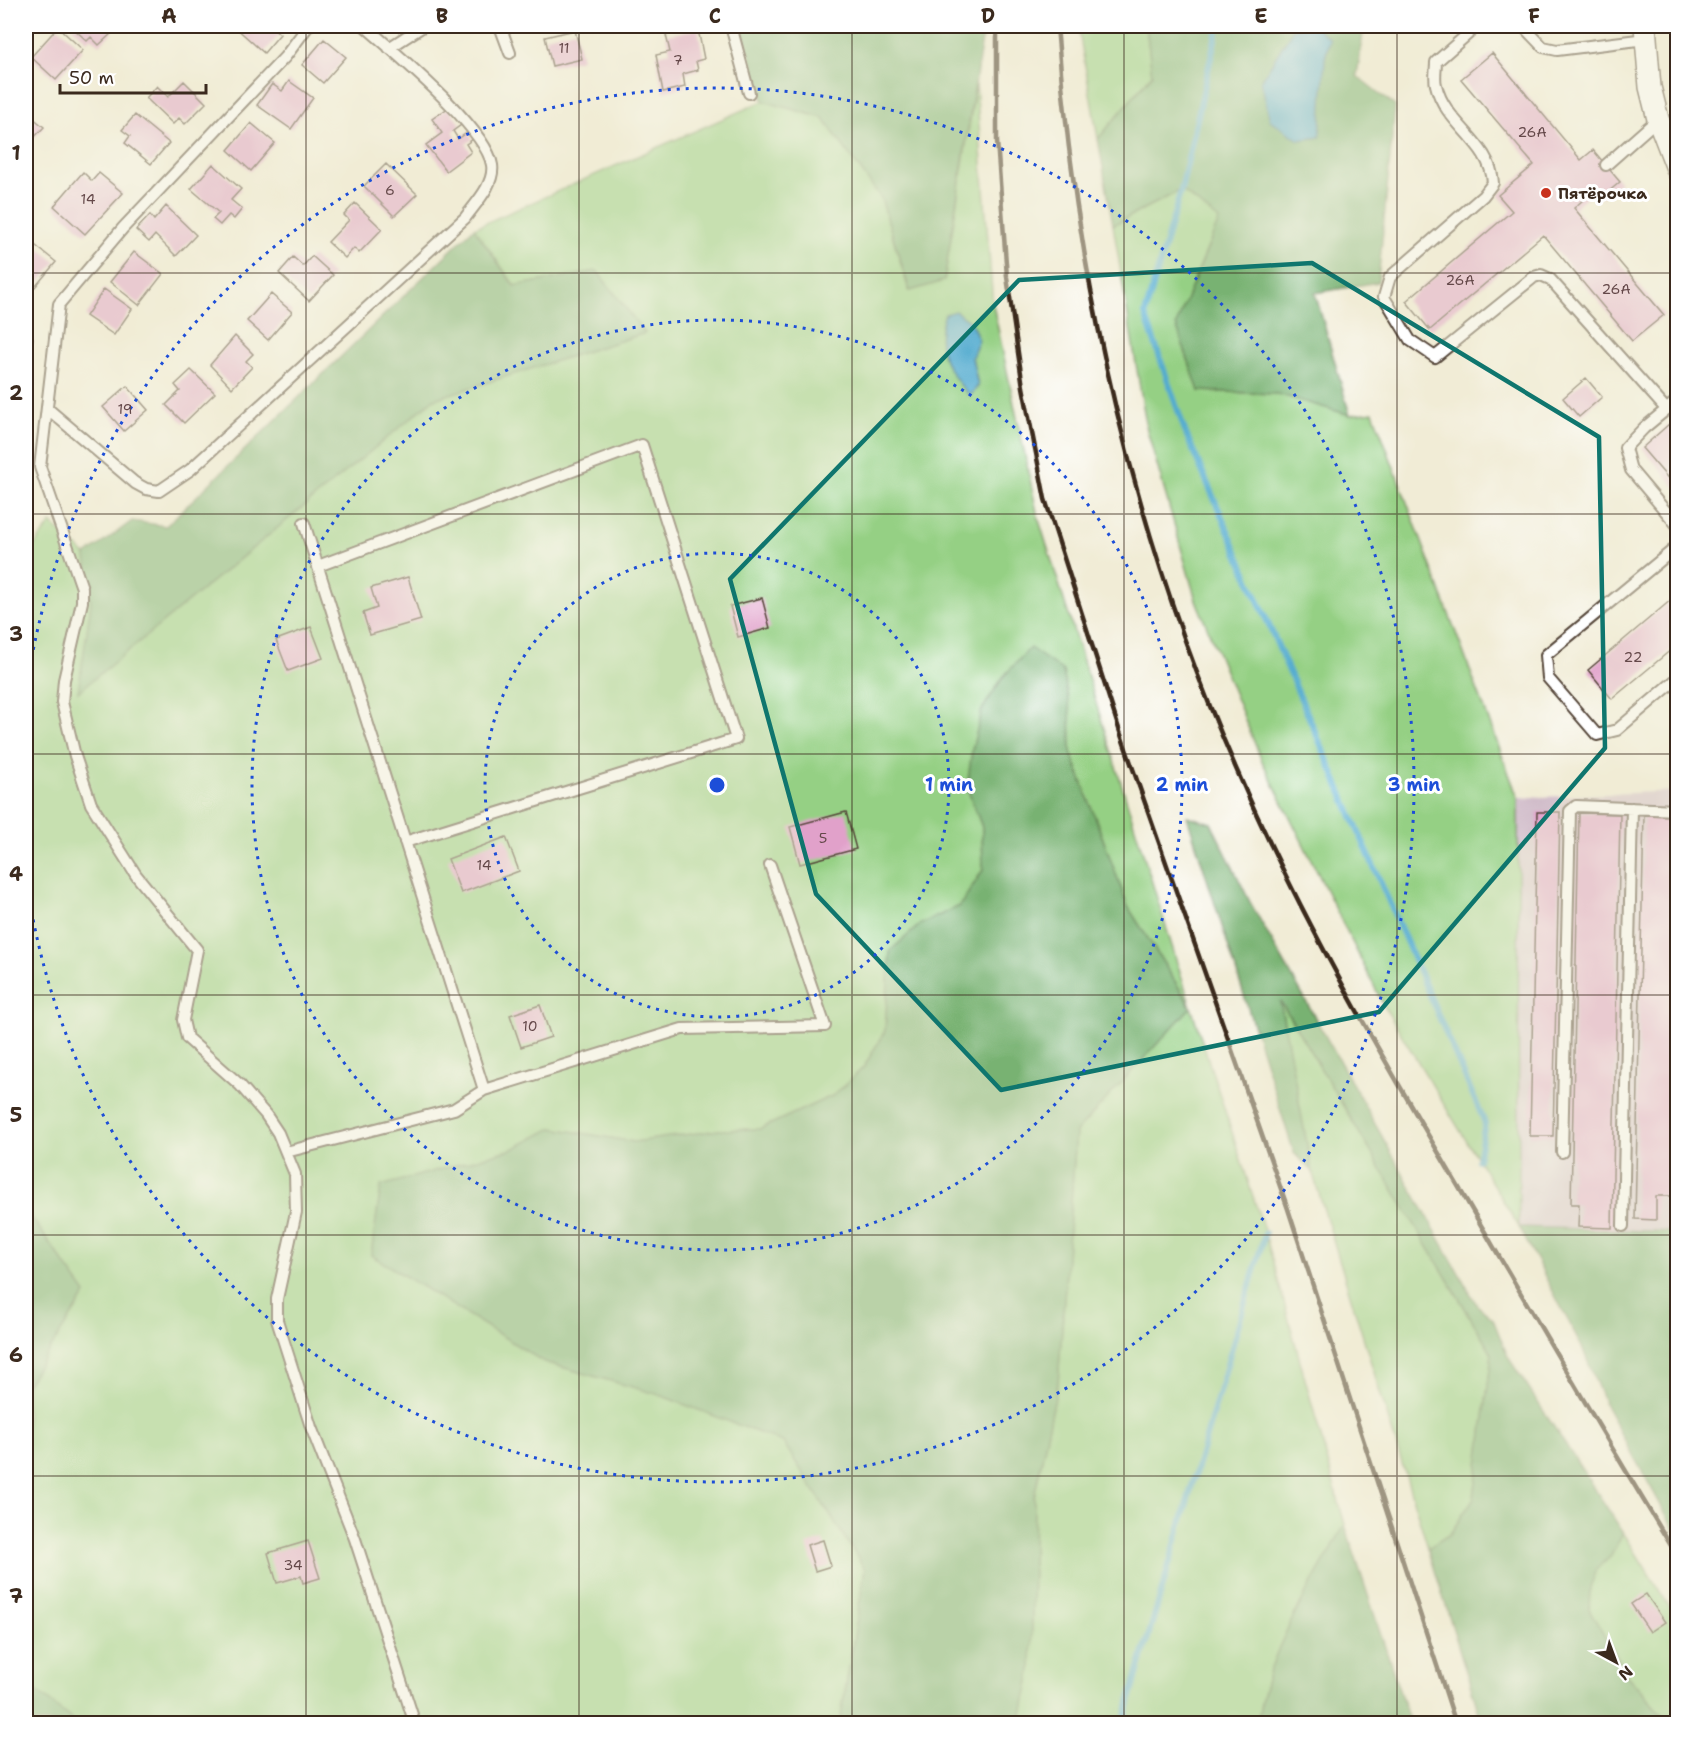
<svg xmlns="http://www.w3.org/2000/svg" width="1703" height="1749" font-family="'Shantell Sans',sans-serif">
  <style>
    .industrial { fill: #d1bdca }
    .green { fill: #95d084; stroke: #687d51; stroke-width: 1.5; fill-rule: evenodd }
    .forest { fill: #78b272; stroke: #5a6e48; stroke-width: 1.5 }
    .water { fill: #52abcf; stroke: #466a76; stroke-width: 1.5 }
    .lines { fill: none; stroke-linecap: round; stroke-linejoin: round }
    .stream { stroke: #52abcf; stroke-width: 6 }
    .building { fill: #e1a1ca }
    .lane-casing { stroke: #56473a; stroke-width: 14 }
    .street-casing { stroke: #56473a; stroke-width: 24 }
    .lane { stroke: #fff; stroke-width: 10 }
    .street { stroke: #fff; stroke-width: 21 }
    .rail { stroke: #3b2a1e; stroke-width: 4.5 }
    .marked { fill: none; stroke: #0f766e; stroke-width: 4.5; stroke-linejoin: round }
    .grid { fill: none; stroke: #3b2a1e; stroke-width: 1.5; stroke-opacity: 0.55 }
    .ring { fill: none; stroke: #1d4ed8; stroke-width: 3; stroke-dasharray: 3 6 }
    .poi-dot { fill: #c8321e; stroke: #fff; stroke-width: 2 }
    .labels { text-anchor: middle; stroke-width: 6; stroke-linejoin: round; paint-order: stroke }
    .number-label { font-size: 14px; fill: #644849 }
    .poi-label { font-size: 16px; font-weight: bold; fill: #3b2a1e; stroke: #fff; text-anchor: start }
    .centre { fill: #1d4ed8; stroke: #fff; stroke-width: 3 }
    .ring-label { font-size: 18px; text-anchor: middle; font-weight: bold; fill: #1d4ed8; stroke: #fff; stroke-width: 6; stroke-linejoin: round; paint-order: stroke }
    .neatline { fill: none; stroke: #3b2a1e; stroke-width: 2 }
    .grid-label { font-size: 20px; text-anchor: middle; font-weight: bold; fill: #3b2a1e }
  </style>
  <rect width="100%" height="100%" fill="#fff"/>
  <filter id="ink" filterUnits="userSpaceOnUse"><feTurbulence type="fractalNoise" baseFrequency=".0167" numOctaves="2"/><feDisplacementMap in="SourceGraphic" scale="12" xChannelSelector="R" yChannelSelector="G"/><feConvolveMatrix kernelMatrix="1 2 1 2 8 2 1 2 1" color-interpolation-filters="sRGB"/></filter>
  <filter id="wash" filterUnits="userSpaceOnUse"><feTurbulence type="fractalNoise" baseFrequency=".008" numOctaves="4" result="noise"/><feDisplacementMap in="SourceGraphic" scale="24" xChannelSelector="R" yChannelSelector="G"/><feGaussianBlur stdDeviation="1.35" result="paint"/><feColorMatrix in="noise" values="0 0 0 0 0 0 0 0 0 0 0 0 0 0 0 0 0 1.4 0 .05"/><feComposite in="paint" operator="in"/></filter>
  <g filter="url(#wash)">
    <rect width="100%" height="100%" fill="#f1ecd6"/>
    <!-- industrial -->
    <path class="industrial" d="M1677,791V1232L1519,1227L1518,798Z"/>
    <!-- green -->
    <path class="green" d="M1078,26H1146L1152,74L1098,139Z
      M976,84L993,305L1038,517L1191,1007L1265,1233L1345,1525C1312,1583 1264,1657 1258,1723H1020L1031,1672L1034,1497L1058,1383L1076,1132L1191,1007L1128,907L1071,752L1070,709L1003,677L982,710L967,788L982,827L983,870L960,906L921,924L890,951L885,1031L864,1067L834,1095L760,1129L719,1130L634,1142L552,1128L513,1149L381,1186L371,1255L544,1362L657,1394L783,1442L865,1569L840,1723H76L26,1683V1385L86,1294L26,1210V556L51,523L86,555L91,604L79,691L434,399L645,333L597,271L515,286L474,228L763,101L823,118L881,198L909,291L944,281ZM943,356L972,357L978,386Z
      M1181,190L1220,220L1193,282L1199,391L1278,394L1350,415L1373,412L1518,798L1519,1227L1385,1008L1262,761L1196,600L1147,430L1113,225Z
      M1279,999L1492,1353L1474,1498L1450,1534L1428,1548L1312,1171Z
      M1623,1532L1677,1619V1723H1667L1669,1721L1628,1677L1589,1609L1590,1587L1597,1569L1611,1556Z"/>
    <!-- forest -->
    <path class="forest" d="M741,26H984L944,281L910,291L881,198L823,118L763,101Z
      M1146,26H1314L1293,30L1325,58L1330,39L1314,26H1364L1357,76L1395,106L1378,282L1315,293L1350,415L1278,394L1199,391L1176,325L1219,220L1181,190L1113,225L1098,139L1152,75Z
      M474,228L514,286L597,271L645,333L434,399L78,692L91,604L86,555L132,521L166,526Z
      M1030,648L1063,671L1070,709L1071,752L1128,907L1191,1007L1076,1132L1058,1383L1034,1497L1031,1672L1020,1723H840L865,1569L783,1442L657,1394L544,1362L371,1255L381,1186L513,1149L552,1128L634,1142L719,1130L760,1129L834,1095L864,1067L885,1031L890,951L921,924L960,906L983,870L982,827L967,788L972,750L982,710L1003,677Z
      M1187,816L1211,823L1250,902L1477,1305L1493,1319L1508,1357L1623,1532L1611,1556L1597,1569L1590,1587L1589,1609L1628,1677L1669,1722L1667,1723H1482L1428,1548L1450,1534L1474,1498L1492,1353L1280,1001L1312,1171L1294,1153Z
      M26,1210L86,1294L26,1385Z
      M1519,1227L1677,1232V1534L1605,1405L1582,1347Z
      M1345,1525L1410,1723H1258C1264,1657 1312,1583 1345,1525Z
      M26,1683L76,1723H26Z"/>
    <!-- water -->
    <path class="water" d="M1314,26L1330,39L1325,58L1320,137L1299,140L1270,120L1261,81L1293,29Z
      M955,311L971,322L979,340L972,357L978,386L970,396C948,372 932,348 945,314Z"/>
    <g class="lines">
      <!-- stream -->
      <path class="stream" d="M1218,26L1181,190L1145,314L1186,434L1485,1123L1478,1160
        M1123,1724L1265,1233"/>
    </g>
    <g id="blocks">
      <!-- building -->
      <path class="building" d="M71,26H107L113,32L99,45L91,37L87,41Z
        M234,26H271L280,34L264,53Z
        M58,27L83,50L56,80L31,57Z
        M698,29L704,59L696,61L698,70L683,74L685,87L663,92L656,55L670,52L666,35Z
        M575,30L582,59L552,66L545,37Z
        M324,39L346,57L323,83L302,65Z
        M1492,53L1581,160L1593,150L1620,182L1601,198L1594,190L1574,208L1664,315L1632,341L1543,235L1430,330L1406,301L1512,211L1498,195L1534,165L1461,79Z
        M184,81L206,103L185,124L179,118L173,124L146,98L157,86L168,97Z
        M289,81L313,98L291,129L257,105L272,84L282,91Z
        M26,98L33,104L26,112L44,127L27,145Z
        M448,108L461,125L453,131L458,139L468,132L473,139L466,144L471,152L446,171L426,145L442,133L432,119Z
        M135,115L169,143L151,164L125,143L130,136L122,130Z
        M251,123L275,143L251,171L228,150Z
        M213,164L241,189L231,200L242,209L234,219L229,215L220,225L213,219L219,213L191,189Z
        M386,164L417,194L394,216L364,186Z
        M83,172L92,181L99,173L123,193L85,234L54,206Z
        M355,203L382,229L359,253L354,248L345,258L328,242L349,220L344,215Z
        M166,206L196,235L176,256L155,235L149,242L136,230L150,215L154,220Z
        M26,238L56,262L30,293L26,289Z
        M134,252L163,274L139,305L110,282Z
        M312,256L333,275L309,301L279,273L293,257L303,266Z
        M104,289L132,309L114,335L86,316Z
        M271,294L292,312L268,340L247,321Z
        M235,336L253,354L246,361L252,367L232,388L210,365Z
        M26,337L33,338L29,362L26,361Z
        M191,370L215,393L184,423L166,405L180,391L175,385Z
        M1586,378L1602,397L1579,417L1563,398Z
        M127,386L148,410L124,431L103,407Z
        M1669,424L1678,435V490L1642,448Z
        M408,577L421,620L370,635L363,613L377,608L371,588Z
        M1678,594V644L1612,699L1588,670Z
        M762,598L770,628L738,637L730,606Z
        M311,627L323,658L288,671L276,640Z
        M846,812L856,849L800,864L790,827Z
        M1537,812H1560L1553,1136H1530Z
        M1579,813L1620,814L1612,1228L1578,1227L1579,1204H1571Z
        M1644,815L1678,816L1674,1196H1656V1220L1635,1219Z
        M506,837L519,871L461,893L448,859Z
        M540,1005L551,1037L521,1047L510,1015Z
        M823,1540L831,1566L815,1571L807,1545Z
        M308,1541L320,1578L303,1583L301,1576L277,1583L268,1553Z
        M1646,1594L1665,1622L1650,1632L1631,1604Z"/>
    </g>
  </g>
  <g filter="url(#ink)">
    <use href="#blocks" fill-opacity="0" stroke="#56473a" stroke-width="1.5"/>
    <g class="lines">
      <!-- lane casing -->
      <g class="lane-casing">
        <path id="lane" d="M308,26L285,57L123,228L59,304L40,467L82,588V602L64,680L62,702L75,756L91,804L136,875L197,950L183,1020L187,1038L240,1085L266,1115L278,1133L295,1174L296,1212L277,1299V1320L311,1427L355,1539L415,1724
          M500,26L510,53
          M731,26L749,93
          M1477,26L1436,62C1436,69 1434,78 1436,85C1445,125 1491,142 1493,183L1483,196L1390,277L1384,297L1410,340L1435,357L1534,277L1541,275L1550,279L1666,409
          M1523,26L1543,47L1557,50L1646,39
          M389,48L423,26
          M1606,165L1658,119
          M1678,400L1644,428L1625,448L1631,470L1678,526
          M48,409L135,483L146,489L159,491L190,470L465,218C475,204 495,184 492,165C486,128 395,53 365,26
          M304,523L484,1090L682,1029L825,1026L770,865
          M1678,546L1546,655L1548,678L1597,735L1617,730L1678,678
          M318,566L642,445L736,739L405,842
          M286,1152L454,1109L484,1090
          M1562,1152L1570,811L1576,806L1678,810
          M1623,1226L1632,808"/>
      </g>
      <!-- street casing -->
      <g class="street-casing">
        <path id="street" d="M1645,26L1650,87L1658,119L1678,171"/>
      </g>
      <!-- lane -->
      <use href="#lane" class="lane"/>
      <!-- street -->
      <use href="#street" class="street"/>
      <!-- rail -->
      <path class="rail" d="M997,26V141L1007,277L1023,387L1045,499L1120,732L1288,1209L1456,1724
        M1057,26C1076,282 1134,537 1238,773C1303,923 1385,1062 1468,1203C1537,1321 1606,1440 1678,1557"/>
    </g>
  </g>
  <!-- marked area -->
  <path d="M0 0H1703V1749H0ZM1312,263L1599,437L1605,748L1379,1012L1001,1090L816,894L730,579L1019,280Z" fill="#f1ecd6" fill-opacity=".55" fill-rule="evenodd"/>
  <path class="marked" d="M1312,263L1599,437L1605,748L1379,1012L1001,1090L816,894L730,579L1019,280Z"/>
  <!-- grid -->
  <path class="grid" d="M306,26V1724M579,26V1724M852,26V1724M1124,26V1724M1397,26V1724M26,273H1678M26,514H1678M26,754H1678M26,995H1678M26,1235H1678M26,1476H1678"/>
  <!-- distance rings -->
  <g class="ring">
    <circle cx="717" cy="785" r="232"/>
    <circle cx="717" cy="785" r="465"/>
    <path d="M26 694A697 697 0 1 1 26 876"/>
  </g>
  <!-- markers -->
  <circle class="poi-dot" cx="1546" cy="193" r="6"/>
  <g class="labels">
    <!-- number labels -->
    <g class="number-label">
      <text x="564" y="53">11</text>
      <text x="678" y="65">7</text>
      <text x="1532" y="137">26А</text>
      <text x="390" y="195">6</text>
      <text x="88" y="204">14</text>
      <text x="1460" y="285">26А</text>
      <text x="1616" y="294">26А</text>
      <text x="125" y="414">19</text>
      <text x="1633" y="662">22</text>
      <text x="823" y="843">5</text>
      <text x="484" y="870">14</text>
      <text x="530" y="1031">10</text>
      <text x="293" y="1570">34</text>
    </g>
    <!-- poi labels -->
    <g class="poi-label">
      <text x="1558" y="199">Пятёрочка</text>
    </g>
  </g>
  <circle cx="717" cy="785" r="9" class="centre"/>
  <g class="ring-label">
    <text x="949" y="791">1 min</text>
    <text x="1182" y="791">2 min</text>
    <text x="1414" y="791">3 min</text>
  </g>
  <!-- margin -->
  <rect width="1703" height="1749" fill="none" stroke="#fff" stroke-width="66"/>
  <!-- north arrow -->
  <g transform="translate(1616 1662) rotate(139)" stroke="#ffffff" stroke-width="4.5" paint-order="stroke">
  <path d="M0-4.5L10 22L0 15L-10 22Z" fill="#3b2a1e"/>
  <text y="-9" font-size="16" font-weight="bold" text-anchor="middle" fill="#3b2a1e">N</text>
  </g>
  <!-- scale -->
  <path d="M60 84v9h146v-9" fill="none" stroke="#3b2a1e" stroke-width="3"/>
  <text x="69" y="84" font-size="18" fill="#3b2a1e" stroke="#ffffff" stroke-width="4.5" paint-order="stroke">50 m</text>
  <rect x="33" y="33" width="1637" height="1683" class="neatline"/>
  <g class="grid-label">
    <text x="169" y="23">A</text>
    <text x="442" y="23">B</text>
    <text x="715" y="23">C</text>
    <text x="988" y="23">D</text>
    <text x="1261" y="23">E</text>
    <text x="1534" y="23">F</text>
    <text x="16" y="160">1</text>
    <text x="16" y="400">2</text>
    <text x="16" y="641">3</text>
    <text x="16" y="881">4</text>
    <text x="16" y="1122">5</text>
    <text x="16" y="1362">6</text>
    <text x="16" y="1603">7</text>
  </g>
</svg>
